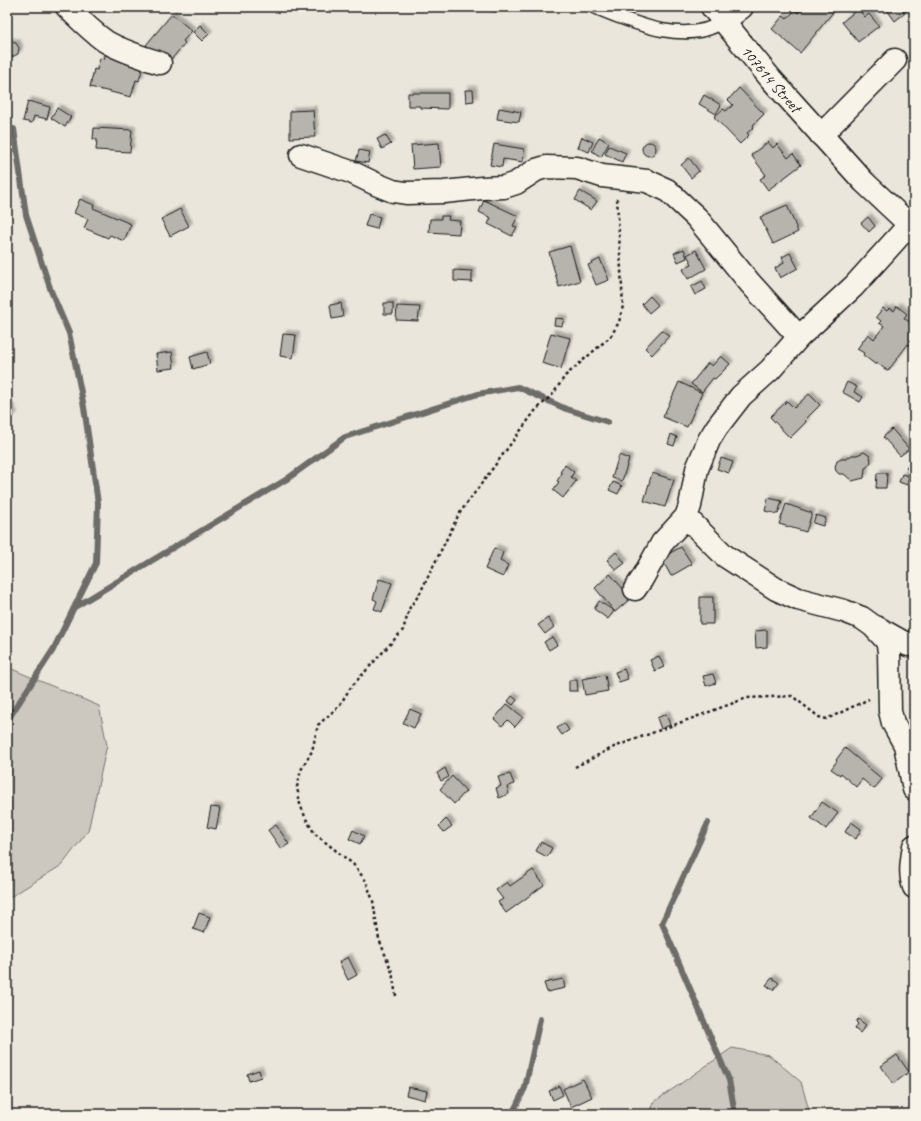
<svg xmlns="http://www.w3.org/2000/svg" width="921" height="1121" font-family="Caveat,sans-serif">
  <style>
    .green { fill: #ccc8c0; stroke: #74726e }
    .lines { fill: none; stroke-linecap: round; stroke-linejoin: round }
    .stream { stroke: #6d6c68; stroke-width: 6 }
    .building { fill: #b6b4ac; stroke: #1c1c1c; filter: url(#shadow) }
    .service-casing { stroke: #1c1c1c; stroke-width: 15 }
    .minor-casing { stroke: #1c1c1c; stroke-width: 25 }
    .tertiary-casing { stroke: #1c1c1c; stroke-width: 25 }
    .path { stroke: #1c1c1c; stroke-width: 2.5; stroke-dasharray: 3 3; stroke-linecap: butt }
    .service { stroke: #f7f3e8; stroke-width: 12 }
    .minor { stroke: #f7f3e8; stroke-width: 22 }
    .tertiary { stroke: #f7f3e8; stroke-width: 22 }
    .labels { text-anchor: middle; stroke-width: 4; stroke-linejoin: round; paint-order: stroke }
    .street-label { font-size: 16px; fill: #1c1c1c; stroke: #f7f3e8 }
  </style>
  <defs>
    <filter id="shadow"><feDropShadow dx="3.5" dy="-3.5" stdDeviation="1" flood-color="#0004"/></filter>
  </defs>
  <rect width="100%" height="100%" fill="#eae6dc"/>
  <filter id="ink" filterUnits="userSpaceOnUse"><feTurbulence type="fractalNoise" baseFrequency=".025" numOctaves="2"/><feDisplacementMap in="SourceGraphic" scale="8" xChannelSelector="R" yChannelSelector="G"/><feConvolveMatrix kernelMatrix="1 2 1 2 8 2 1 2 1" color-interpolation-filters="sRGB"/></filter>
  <g filter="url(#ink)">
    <!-- green -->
    <path class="green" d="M7,667L99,706L107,745L88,831L62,865L7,899Z
      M732,1048L769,1055L801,1082L810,1114H650L654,1102Z"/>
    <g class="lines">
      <!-- stream -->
      <path class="stream" d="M75,607L287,479L345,437L478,394L518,387L566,409L608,422
        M7,721L53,650L96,563L98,503L84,407L69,333L51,291L26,215L14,129
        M708,823L662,923L729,1080L735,1114
        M512,1114L525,1088L540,1019"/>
    </g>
    <!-- building -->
    <path class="building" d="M478,7H496L495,12Z
      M801,7H828L834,11L800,53L772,29L783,16L787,19L795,10L798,13L802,8Z
      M885,7H900L905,13L895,21Z
      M858,9L865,17L869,14L879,26L858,42L842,22Z
      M172,14L192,31L183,41L185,43L171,60L163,53L160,58L146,45Z
      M200,25L209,34L202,41L193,32Z
      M9,42L16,43L19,48L18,54L12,57L7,55V44Z
      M106,53L139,64V68L142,69L139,81L136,80L131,97L90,87L94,69L97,70L100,58L104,59Z
      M739,88L764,114L753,125L754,127L747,133L749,135L740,144L714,117L723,109L726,111L733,105L728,100Z
      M465,90H473L474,101L466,102Z
      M408,93H448V109L420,108V106H408Z
      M704,95L721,105L716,114L699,104Z
      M28,101L50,107L47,119L34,116L32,123L23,121Z
      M57,108L71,117L65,127L51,118Z
      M499,108L521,112L519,122L497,119Z
      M313,110L315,137L290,138V111Z
      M94,128L132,130L130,152L96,150L97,139H93Z
      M385,135L391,144L382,149L377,139Z
      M582,137L593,142L589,152L578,148Z
      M599,137L609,143L601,157L592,151Z
      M768,142L773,148L777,144L788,158L793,154L801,165L768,190L760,179L766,175L751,155Z
      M642 149a7 7 0 1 1 14 0a7 7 0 1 1-14 0Z
      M439,143L441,167L413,169L411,145Z
      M494,144L524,149L523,162L503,159L502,167L490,165Z
      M609,146L626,153L622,162L605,154Z
      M359,150L370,152L368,163L356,161Z
      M689,158L699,171L691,178L681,165Z
      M580,191L597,201L591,210L575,200Z
      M80,199L94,205L93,208L131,224L124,241L110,235L108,238L84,228L88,219L74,213Z
      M484,200L518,216L513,226L517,227L512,236L488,224L491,218L479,212Z
      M787,205L798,232L773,244L760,217Z
      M180,209L189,226L170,236L161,219Z
      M369,214L380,217L377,229L365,226Z
      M441,216H449L448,220L460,221L459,234L429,232L430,219H441Z
      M868,217L875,226L869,232L861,223Z
      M570,246L580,281L559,287L549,252Z
      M684,249L687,258L678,262L674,253Z
      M696,250L706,269L688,279L683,269L692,264L687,255Z
      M790,253L798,268L780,278L775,268L784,263L782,257Z
      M600,259L609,280L596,285L588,265Z
      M454,270L472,271V282L454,281Z
      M702,281L706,289L695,295L691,287Z
      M650,296L658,305L649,313L642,304Z
      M341,303L343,317L332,319L330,305Z
      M384,303H393V314H384Z
      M397,306L420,307L418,321L396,320Z
      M897,306L907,314L904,318L912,324L914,322V348L908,344L888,371L877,363L876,365L863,355L864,353L857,349L868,334L874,339L884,326L879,323L881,321L876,317L883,308L887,311L890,308L894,311Z
      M555,318L564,319L562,326L554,325Z
      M662,330L669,336L652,355L645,348Z
      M551,333L570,338L561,369L542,363Z
      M283,334L296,335L293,358L280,356Z
      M172,352L174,368L158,370L156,354Z
      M207,352L210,364L193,369L190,357Z
      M721,356L730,364L715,379L713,378L702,392L691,384L708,363L712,366Z
      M679,382L702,393L687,427L663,417Z
      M847,382L857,387L854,392L863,397L860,402L842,392Z
      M809,394L820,405L805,420L806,422L790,438L770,417L787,401L794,408Z
      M7,403L14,416L7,420Z
      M892,429L909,449L900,456L883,437Z
      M671,434L677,437L674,446L668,444Z
      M864,452L870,456L871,462L867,467L865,468L864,478L852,481L844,474H839L836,471L835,467L837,461L841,459H846L852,455H857Z
      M619,455L629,459L622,481L612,478Z
      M914,457V474L906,468Z
      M721,458L733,462L729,473L717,469Z
      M565,465L574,472L571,477L576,481L563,498L553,490L559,482L557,481L562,473L560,472Z
      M652,473L674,480L665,507L644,501Z
      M877,473H887L886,488H876Z
      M902,474L909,476L907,485L899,482Z
      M613,482L622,486L618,494L609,490Z
      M768,498L782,501L778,514L765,511Z
      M786,504L812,513L806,532L779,524Z
      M816,515L826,518L823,526L813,523Z
      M681,547L692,564L671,576L661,558Z
      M494,548L503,552L500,561L508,565L503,577L485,569Z
      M616,552L625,563L616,570L607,560Z
      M610,574L631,598L615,612L595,588Z
      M379,579L392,583L382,612L374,609L377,601L373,599Z
      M700,597H713V624H700Z
      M599,601L614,611L608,619L594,609Z
      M548,618L554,627L545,634L538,625Z
      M767,630V647L756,648L755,631Z
      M552,637L557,645L549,650L544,642Z
      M659,656L664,667L655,671L650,660Z
      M624,669L628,679L619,682L615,672Z
      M713,674L716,683L706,686L703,676Z
      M605,675L608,691L585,695L582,679Z
      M569,680H577L578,691H569Z
      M512,696L517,700L513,705L508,701Z
      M507,704L523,717L515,727L508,720L502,726L494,719Z
      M410,709L421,714L414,728L403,723Z
      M666,714L670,725L661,729L657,718Z
      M564,723L569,730L562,735L557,728Z
      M845,748L882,779L874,789L862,779L856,787L841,773L840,775L831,769L837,761L836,760Z
      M445,768L449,777L441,781L437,773Z
      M510,774L514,784L507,787L509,794L499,798L496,788L501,786L498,777Z
      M452,776L466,791L454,804L440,789Z
      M822,802L838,813L826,829L811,818Z
      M211,807L220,808L216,829L207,827Z
      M446,819L452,826L444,832L439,826Z
      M851,822L861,829L856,839L845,832Z
      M276,825L289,844L281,849L268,830Z
      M353,830L364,836L360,844L349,839Z
      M541,842L552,848L547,857L536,851Z
      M533,870L544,885L506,913L498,902L503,899L496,890L507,882L510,886Z
      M199,913L210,917L204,933L193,929Z
      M348,957L357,975L348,980L339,962Z
      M772,978L779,983L773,990L766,985Z
      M563,979L565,988L547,992L544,983Z
      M858,1019L866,1025L860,1033L855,1029L858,1024L856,1022Z
      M897,1055L909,1072L893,1084L881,1066Z
      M259,1070L261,1077L249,1081L247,1074Z
      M583,1079L592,1097L571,1107L563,1089Z
      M559,1086L563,1095L553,1100L549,1091Z
      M408,1087L427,1091L425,1100L406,1095Z"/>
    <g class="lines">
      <!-- service casing -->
      <g class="service-casing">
        <path id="service" d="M594,7C631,22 686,47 724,21"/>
      </g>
      <!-- minor casing -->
      <g class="minor-casing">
        <path id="minor" d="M67,7C79,19 91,31 105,41C121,51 142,57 160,63
          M724,21L742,7
          M821,135L895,60
          M301,155L351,172L378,185L393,191L406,193L444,192L482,188L504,187L516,183L536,170L546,167L577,168L602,176L647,181L667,190L696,217L750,283L799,337
          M686,517L725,556L776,589L798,599L844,611L862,618L873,626L887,641L889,651L890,711L893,723L905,745L914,789
          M635,589L642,579L662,543L686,517L690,506L697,469L709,440L717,427L741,396L770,370L799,337L854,286L909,225
          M876,627L908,645L914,642
          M914,846C912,859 909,874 914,887"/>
      </g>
      <!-- tertiary casing -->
      <g class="tertiary-casing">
        <g id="tertiary">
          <path id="s1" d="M712,7L771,79L864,182L914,229"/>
        </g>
      </g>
      <!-- path -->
      <path class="path" d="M575,767L614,747L747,698L792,696L819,717L827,719L869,699
        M396,996L392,972L379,939L373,901L366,881L353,864L315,834L306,819L300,804L297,787L301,770L312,751L318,725L339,706L351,687L403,630L410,607L419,595L459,514L535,411L553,394L565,376L611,336L619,322L623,306L617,198"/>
      <!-- service -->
      <use href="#service" class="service"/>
      <!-- minor -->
      <use href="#minor" class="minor"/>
      <!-- tertiary -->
      <use href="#tertiary" class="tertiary"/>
    </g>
  </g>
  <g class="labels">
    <!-- street labels -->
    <g class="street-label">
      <text dy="6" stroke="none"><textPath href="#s1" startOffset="93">107614 Street</textPath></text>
    </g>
  </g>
  <!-- margin -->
  <rect width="921" height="1121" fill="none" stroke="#f7f3e8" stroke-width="24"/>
  <rect x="12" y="12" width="897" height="1097" fill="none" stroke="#1c1c1c" stroke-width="1.5" filter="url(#ink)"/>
</svg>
